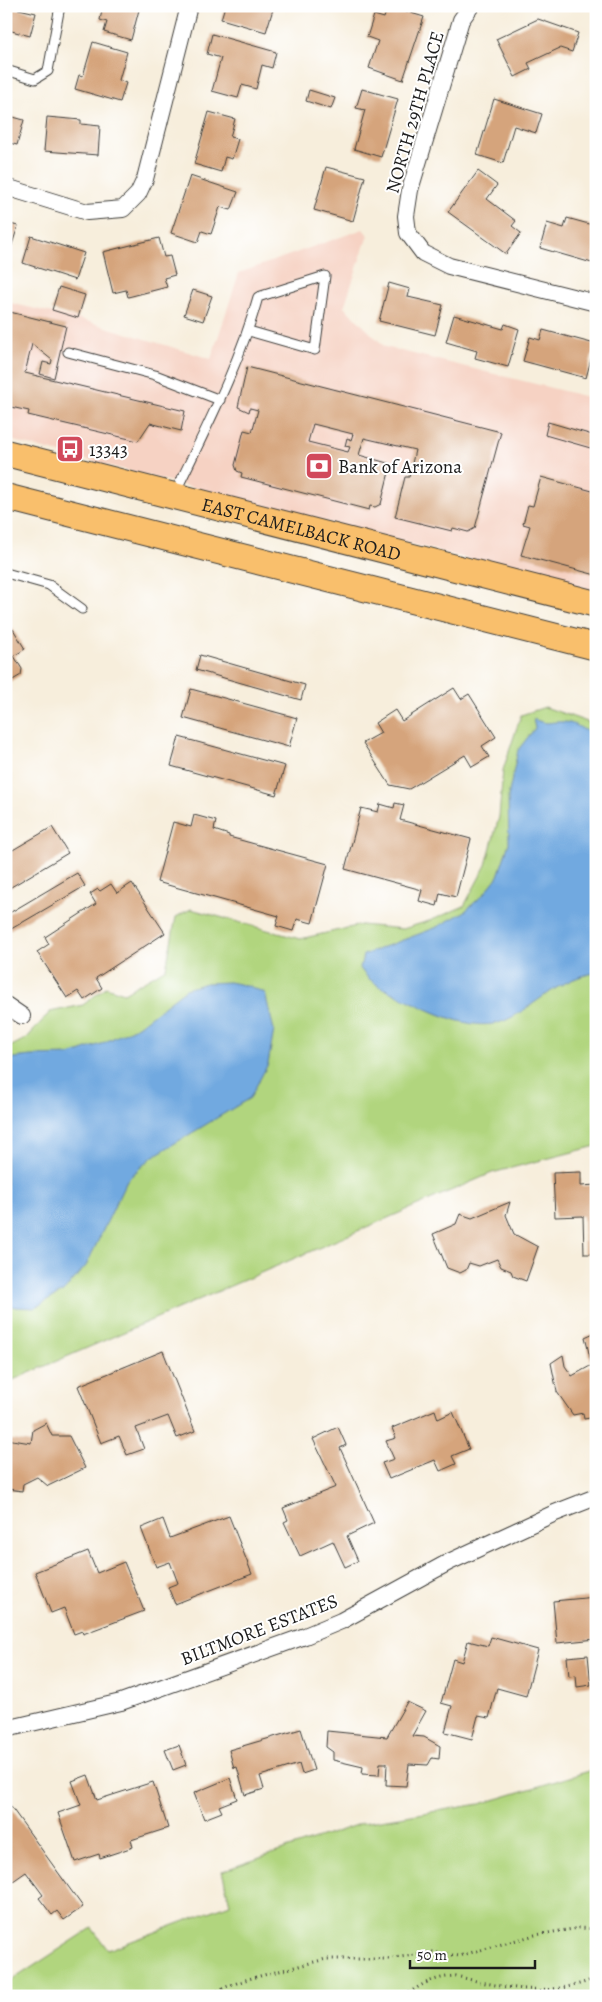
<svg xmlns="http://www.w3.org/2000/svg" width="602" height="2002" font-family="Alegreya,serif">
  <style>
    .built { fill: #f6d2c3 }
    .green { fill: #b1d57e; stroke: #66784d }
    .water { fill: #71a9e0; stroke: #46627e }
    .building { fill: #d5a47c; fill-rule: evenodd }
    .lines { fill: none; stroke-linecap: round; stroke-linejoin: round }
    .service-casing { stroke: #3d3c39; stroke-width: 11 }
    .minor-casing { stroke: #3d3c39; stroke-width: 18 }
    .primary-casing { stroke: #3d3c39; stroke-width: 28 }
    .path { stroke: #3d3c39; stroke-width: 3; stroke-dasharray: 1 4; stroke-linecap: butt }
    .service { stroke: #fff; stroke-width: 9 }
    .minor { stroke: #fff; stroke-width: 16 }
    .primary { stroke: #f9bf6c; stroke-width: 26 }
    .labels { text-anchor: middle; stroke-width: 4; stroke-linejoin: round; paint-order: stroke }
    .street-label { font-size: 19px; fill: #1c1c1c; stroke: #fff }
    .poi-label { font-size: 19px; fill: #1c1c1c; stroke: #fff; text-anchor: start }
  </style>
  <rect width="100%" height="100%" fill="#fff"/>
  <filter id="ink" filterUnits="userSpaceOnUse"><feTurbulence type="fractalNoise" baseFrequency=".02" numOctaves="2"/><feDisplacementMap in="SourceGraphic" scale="10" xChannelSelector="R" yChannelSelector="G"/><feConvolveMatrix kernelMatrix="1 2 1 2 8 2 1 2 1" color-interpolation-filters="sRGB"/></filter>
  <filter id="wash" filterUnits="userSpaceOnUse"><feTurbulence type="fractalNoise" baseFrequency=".0096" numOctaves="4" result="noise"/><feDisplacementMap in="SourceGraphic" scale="20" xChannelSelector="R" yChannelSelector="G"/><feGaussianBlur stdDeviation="1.12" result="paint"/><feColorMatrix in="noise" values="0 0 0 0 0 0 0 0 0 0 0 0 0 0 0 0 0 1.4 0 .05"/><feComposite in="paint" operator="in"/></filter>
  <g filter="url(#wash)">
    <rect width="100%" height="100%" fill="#f7eedc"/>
    <!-- built -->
    <path class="built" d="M363,229L368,235L344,307L385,347L596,399V592L6,439V302L83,320L211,359L239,273Z"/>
    <!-- green -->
    <path class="green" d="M545,707L596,725V1146L492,1173L6,1383V1049L27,1038L50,1012L83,1005L106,987L124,993L166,968L176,917L191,909L300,939L361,925L403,929L432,920L464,906L486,865L499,817L503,770L521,715Z
      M596,1769V1996H6V1984L92,1928L108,1950L230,1904L222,1871L362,1823L480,1804Z"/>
    <!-- water -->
    <path class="water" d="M533,719C552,726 546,721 564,722C574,722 588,732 596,738V973C579,975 564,983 550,992C534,1002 516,1018 498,1023C470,1030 434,1013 410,1001C392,992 371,986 360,968L363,955L435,928L464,912L484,894L498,876L509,843L508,797L518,750L535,728Z
      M229,982L249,986L265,993L274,1030L268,1064L250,1098L152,1157L127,1180L86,1266L63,1292L34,1308L15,1307L6,1304V1059L30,1056L70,1055L101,1044L138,1026L186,989L206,983Z"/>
    <g id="blocks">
      <!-- building -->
      <path class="building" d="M6,6L36,13L30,36L8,30L6,35Z
        M103,6H140L131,40L104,32L107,22L100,20Z
        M225,6H274L266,32L221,19Z
        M388,6L424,17L403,80L369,68L378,41L367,37L374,15L384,18Z
        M538,19L578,33L572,52L560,48L528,63L531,69L515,77L496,39Z
        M212,34L276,52L272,68L262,65L256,89L242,85L238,98L212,91L221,58L207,54Z
        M93,42L127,52L119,80L126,83L120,102L75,89L79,75L83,76Z
        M362,89L398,99L381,157L354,149L365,110L356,108Z
        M309,90L335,98L331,109L306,101Z
        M494,99L542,114L536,133L514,126L503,163L477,155Z
        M209,112L235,119L230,137L238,139L232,159L225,157L221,172L194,164Z
        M6,115L24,120L17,145L6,142Z
        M47,117L81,120V124L100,126L98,155L44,151Z
        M326,167L365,177L353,221L314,210Z
        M478,171L497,185L487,199L516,221L512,226L521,233L506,254L448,212Z
        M190,176L238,192L231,210L220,207L211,234L202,231L198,242L171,233Z
        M567,218L596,226V247L592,263L540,248L547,223L564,228Z
        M6,223L18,226L9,254H6Z
        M31,236L84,253L75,280L23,263Z
        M159,238L164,257L170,256L175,275L164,278L167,287L128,297L126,290L113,293L103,252Z
        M389,283L410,289L408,297L443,305L435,335L379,321Z
        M59,287L85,295L78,318L52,310Z
        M193,290L212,296L203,321L184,315Z
        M6,311L66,326L54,378L40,374L43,362L51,364L52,360L32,344L25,373L185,411L181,431L150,423L138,441L28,415L29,411L6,406Z
        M454,315L503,329L505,324L519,329L508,367L475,358L477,351L446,342Z
        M543,330L595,344L586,378L523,361L530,337L540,340Z
        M247,367L501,432L475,528L468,532L453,528L452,531L395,517L405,477H409L415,450L364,438L359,455L391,464L381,504L375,507L370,506L369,510L241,477L242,473L237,471L235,465L244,430L252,432L258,410L250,408L249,412L238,407ZM313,424L353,434L351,440L347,438L345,446L350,447L348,452L308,442Z
        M548,422L596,436L594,449L545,435Z
        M541,477L596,492V575L521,555L530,526L523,524L528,505L533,506Z
        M13,629L25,649L14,656L22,669L21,675L6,684V633Z
        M200,655L305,685L301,700L196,670Z
        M454,688L461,699L469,694L496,737L482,746L489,757L472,767L465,755L409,789L390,785L363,743L381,733L375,723L395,710L402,721Z
        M191,689L297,718L289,747L183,718Z
        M179,737L285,766L276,795L171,766Z
        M395,803L404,805L400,820L471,839L456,897L440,893L437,906L419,901L422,890L345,869L361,808L378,812L380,804L394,808Z
        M194,815L216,821L214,830L229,835V837L328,864L312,923L297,919L293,931L276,926L279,916L157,882L173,822L191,827Z
        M52,827L68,853L6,890V854Z
        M77,873L85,886L6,932V915Z
        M132,883L165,933L96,978L102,988L84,1000L78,991L67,998L37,952L49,944L45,937L96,904L90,894L98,889L100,891L111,884L117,893Z
        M581,1172V1186L596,1185V1254H584L583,1216L555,1217L553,1173Z
        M510,1202L506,1215L514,1234L538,1247L526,1281L513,1276L511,1271L501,1267L497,1259L479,1266L469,1263L466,1270L460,1273L447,1268L433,1234L456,1224L460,1214L472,1218Z
        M596,1332V1417L584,1419L583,1413L573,1415L557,1392L551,1363L563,1355L565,1366L572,1376L592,1365L585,1337Z
        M163,1351L195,1431L177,1438L168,1416L136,1428L144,1449L127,1455L119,1436L101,1443L78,1386Z
        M435,1410L438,1419L453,1412L469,1449L452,1456L456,1464L440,1471L435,1460L389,1479L382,1463L394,1459L386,1441L396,1438L392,1428Z
        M46,1423L52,1436H69L85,1468L48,1486L37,1477L23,1484L22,1491L8,1489L6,1485V1439L31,1443L33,1430Z
        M338,1427L346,1445L340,1448L374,1523L347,1536L358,1561L345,1567L333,1541L300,1556L284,1522L288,1520L283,1508L336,1487L313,1439Z
        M229,1516L252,1574L175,1604L168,1587L178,1583L170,1562L156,1567L141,1528L163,1519L170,1538Z
        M88,1551L97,1573L124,1562L144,1611L83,1634L82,1631L74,1634L64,1608L51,1613L35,1572Z
        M596,1597V1639L557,1643L553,1601Z
        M491,1637L538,1650L526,1696L497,1688L489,1718L478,1716L472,1739L445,1732L452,1706L441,1703L453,1659L462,1662L468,1641L488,1646Z
        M588,1655L591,1685L577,1687L576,1675L569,1676L567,1657Z
        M407,1702L426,1711L412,1736L424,1737L440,1746L439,1759L432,1758L428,1765L409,1764L406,1786L386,1785L387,1763H380L379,1775L362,1774L363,1767L333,1760V1752L326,1747L327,1731L387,1737Z
        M301,1729L314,1770L302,1774L299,1764L260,1776L264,1789L245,1795L237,1767L234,1768L229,1750Z
        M179,1745L186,1765L173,1770L165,1750Z
        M88,1775L97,1800L153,1782L168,1828L131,1840L133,1847L100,1858L99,1854L75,1862L58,1813L81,1805L72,1781Z
        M230,1778L237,1799L219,1806L222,1812L204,1819L194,1793Z
        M6,1800L83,1907L64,1920L57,1911L52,1915L39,1898L43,1895L26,1872L6,1886Z"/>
    </g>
  </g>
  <g filter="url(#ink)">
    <use href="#blocks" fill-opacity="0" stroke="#3d3c39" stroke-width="1"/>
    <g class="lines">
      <!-- service casing -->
      <g class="service-casing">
        <path id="service" d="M6,70L35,79L48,71L60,6
          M68,352L155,375L220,400
          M174,495C205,430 239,366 258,297L325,276L315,350L249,331
          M6,573L49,585L82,609"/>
      </g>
      <!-- minor casing -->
      <g class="minor-casing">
        <path id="minor" d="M471,6L461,20L410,190L406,216L408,233L423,253L449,266L596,303
          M6,187L87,212L123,209L138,194L145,179L189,6
          M6,1005L22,1016
          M6,1729L121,1702L305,1636L341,1621L449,1562L555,1513L596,1497"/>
      </g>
      <!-- primary casing -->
      <g class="primary-casing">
        <g id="primary">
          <path id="s1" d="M6,453L596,604"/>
          <path d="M6,497L596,647"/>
        </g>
      </g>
      <!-- path -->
      <path class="path" d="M209,1996L223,1988L248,1979L326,1959H388L433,1952L459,1956L535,1935L579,1928L596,1929
        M405,1996C420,1984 436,1977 456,1976C503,1988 550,1998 596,1978"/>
      <!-- service -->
      <use href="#service" class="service"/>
      <!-- minor -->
      <use href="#minor" class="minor"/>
      <!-- primary -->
      <use href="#primary" class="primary"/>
    </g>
  </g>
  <!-- icons -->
  <defs>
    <g id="bus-square" transform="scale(1.4375)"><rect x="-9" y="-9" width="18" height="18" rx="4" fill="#d1495b" stroke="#fff"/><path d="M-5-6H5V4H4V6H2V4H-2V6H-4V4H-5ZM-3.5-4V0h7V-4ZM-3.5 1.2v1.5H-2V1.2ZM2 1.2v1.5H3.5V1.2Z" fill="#fff"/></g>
    <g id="bank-square" transform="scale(1.4375)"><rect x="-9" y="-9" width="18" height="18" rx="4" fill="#d1495b" stroke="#fff"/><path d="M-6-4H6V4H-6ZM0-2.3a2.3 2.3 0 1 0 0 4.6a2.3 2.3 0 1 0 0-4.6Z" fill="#fff"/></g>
  </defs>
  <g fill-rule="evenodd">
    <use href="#bus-square" x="70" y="449"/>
    <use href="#bank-square" x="319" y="466"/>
  </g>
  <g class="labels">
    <!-- street labels -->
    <g class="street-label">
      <text transform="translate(414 112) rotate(-74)" y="7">NORTH 29TH PLACE</text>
      <text dy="7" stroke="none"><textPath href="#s1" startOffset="305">EAST CAMELBACK ROAD</textPath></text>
      <text transform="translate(259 1629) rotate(-21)" y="7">BILTMORE ESTATES</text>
    </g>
    <!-- poi labels -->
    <g class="poi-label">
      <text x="89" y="456">13343</text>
      <text x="338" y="473">Bank of Arizona</text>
    </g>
  </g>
  <!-- margin -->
  <rect width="602" height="2002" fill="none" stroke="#fff" stroke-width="25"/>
  <!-- scale -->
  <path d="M410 1960v8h125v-8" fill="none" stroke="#1c1c1c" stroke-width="2.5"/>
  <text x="417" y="1960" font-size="15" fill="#1c1c1c" stroke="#ffffff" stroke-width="4" paint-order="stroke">50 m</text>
</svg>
